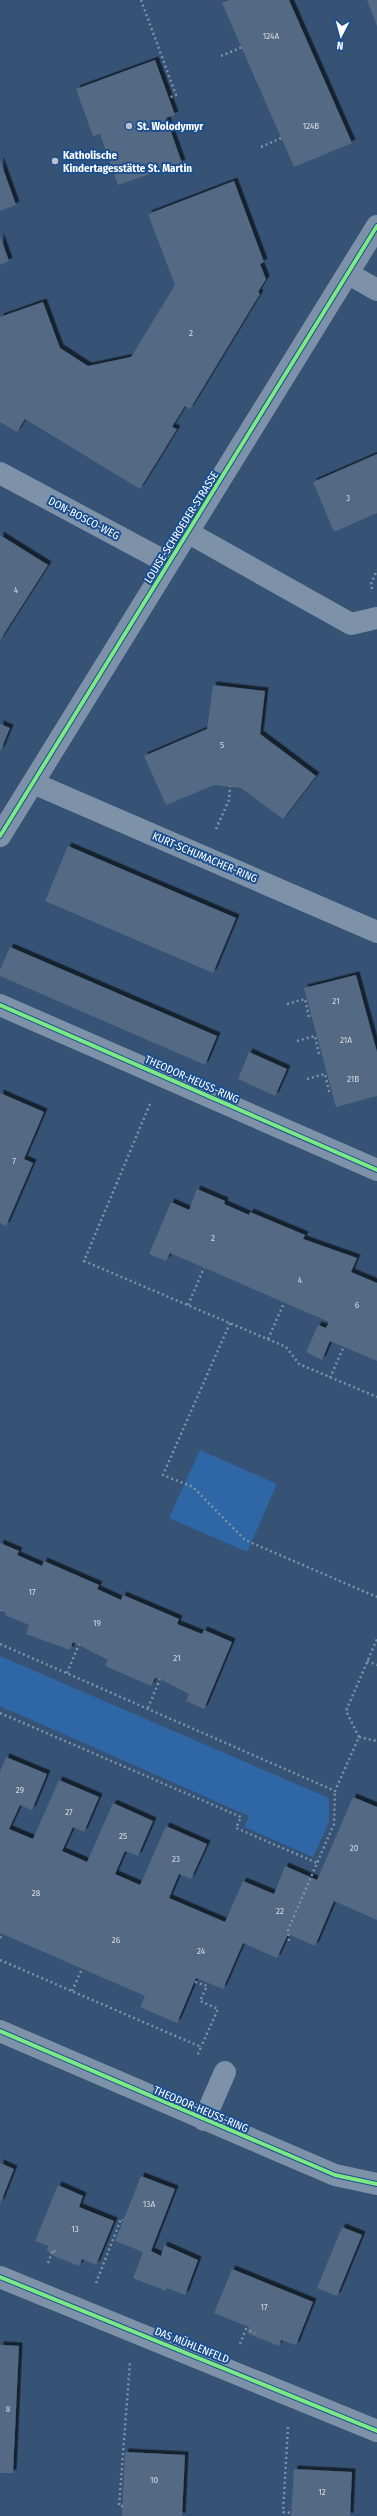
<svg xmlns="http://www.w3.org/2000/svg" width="377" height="2516" font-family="'Fira Sans Condensed',sans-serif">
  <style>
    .green { fill: #2f66a5 }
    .building { fill: #526984; filter: url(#shadow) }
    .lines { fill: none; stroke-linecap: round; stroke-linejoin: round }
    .path { stroke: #7d92a8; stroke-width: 2.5; stroke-dasharray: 2 3; stroke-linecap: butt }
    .minor { stroke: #7d92a8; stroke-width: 22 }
    .cycleway-casing { stroke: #1b4f8f; stroke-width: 6 }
    .cycleway { stroke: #7ce984; stroke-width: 4 }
    .poi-dot { fill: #b9c2ce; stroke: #1b4f8f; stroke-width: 1.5 }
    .labels { text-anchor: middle; stroke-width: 4; stroke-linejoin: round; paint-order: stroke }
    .number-label { font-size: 9px; fill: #d4dae0 }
    .poi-label { font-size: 11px; font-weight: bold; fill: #fff; stroke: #1b4f8f; text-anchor: start }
    .street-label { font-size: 11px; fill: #fff; stroke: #1b4f8f }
  </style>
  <defs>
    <filter id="shadow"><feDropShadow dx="3.5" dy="-3.5" stdDeviation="0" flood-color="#0009"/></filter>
  </defs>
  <rect width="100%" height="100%" fill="#365274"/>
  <!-- green -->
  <path class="green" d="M200,1450L277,1484L247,1552L169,1518Z
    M0,1656L329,1798V1822L313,1857L244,1827L249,1816L0,1706Z"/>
  <!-- building -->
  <path class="building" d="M228,0H289L352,143L294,167L222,3Z
    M367,0H377V26Z
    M155,60L175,115L166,118L182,163L118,185L100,134L93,136L76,89Z
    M0,160L16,205L0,211Z
    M234,181L264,262L260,264L266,279L258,292L260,294L190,409L185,406L172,427L177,429L140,489L25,419L17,432L0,422V317L43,302L60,348L88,366L131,357L175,285L148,214Z
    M0,236L9,261L0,265Z
    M377,454V513L334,532L313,482Z
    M0,535L48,565L0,640Z
    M213,685L265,691L260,734L316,776L283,819L241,788L214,785L166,805L144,756L207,729Z
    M0,724L10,728L0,752Z
    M68,846L236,918L213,973L45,901Z
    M10,947L217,1036L205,1065L0,976V970Z
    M356,975L377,1052V1096L336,1107L304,988Z
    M249,1052L287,1069L275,1096L238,1079Z
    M0,1093L44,1112L24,1159L33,1163L6,1226L0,1223Z
    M197,1189L225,1201L224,1204L249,1215L250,1212L305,1235L303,1239L357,1258L351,1272L377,1283V1361L330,1341L322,1360L306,1352L318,1325L326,1328L329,1322L170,1253L166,1261L149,1254L171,1202L189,1210Z
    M0,1543L19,1551L17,1555L42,1566L44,1561L99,1585L97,1589L121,1600L123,1595L179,1619L177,1624L202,1634L204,1630L232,1642L204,1709L186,1701L189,1694L160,1679L155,1678L151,1686L105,1666L108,1660L73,1642L70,1650L26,1634L29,1625L5,1615L6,1613L0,1610Z
    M6,1757L47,1774L32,1810L20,1805L9,1829L33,1839L59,1780L99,1797L84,1832L73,1827L62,1851L87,1862L113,1803L153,1821L138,1856L125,1851L115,1874L140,1885L166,1826L207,1844L191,1879L179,1874L169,1898L225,1922L243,1881L274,1894L285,1866L317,1880L353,1797L377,1807V1920L334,1901L315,1946L288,1934L277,1958L243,1943L223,1989L196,1978L177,2023L140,2007L145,1996L0,1933V1772Z
    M0,2163L14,2169L0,2204Z
    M141,2176L175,2189L151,2251L161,2256L164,2245L198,2260L185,2295L167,2288L166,2291L133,2278L143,2252L115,2241Z
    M58,2185L83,2196L79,2207L114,2221L96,2265L82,2259L79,2266L54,2256L47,2251L48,2246L35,2241Z
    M342,2227L362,2235L337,2296L317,2288Z
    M232,2269L313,2302L296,2345L281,2340L279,2346L254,2336L247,2333L249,2327L214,2313Z
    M0,2345L19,2346L13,2473H0Z
    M125,2452L185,2455L182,2516H122Z
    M294,2469L352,2472L350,2516H291Z"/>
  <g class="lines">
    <!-- path -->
    <path class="path" d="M141,0L176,95L168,98
      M221,56L242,47
      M261,147L281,138
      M372,589L371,584L377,570
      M216,829L229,800L230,786
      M287,1004L305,999L309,1017L312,1016
      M297,1041L315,1036L319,1054L321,1053
      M307,1079L325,1074L329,1091H331
      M150,1104L84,1261L286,1347L299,1364L377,1397
      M188,1305L204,1268
      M230,1323L163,1475L193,1487L245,1540L377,1597
      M268,1339L284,1303
      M330,1378L344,1346
      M0,1611V1610
      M0,1644L335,1791L359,1737
      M367,1661L377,1665
      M67,1673L79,1644
      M148,1708L160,1679
      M0,1713L241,1817L236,1828L317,1863
      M359,1737L346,1711L377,1639
      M359,1737L377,1741
      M0,1938L2,1934
      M289,1941L288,1930L334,1824L335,1791
      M0,1960L201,2047L197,2056
      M195,1982L207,1986L200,2001L218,2009L201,2047
      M72,1991L82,1969
      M48,2263L53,2250L55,2252
      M96,2283L121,2219L123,2220
      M240,2344L246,2329L255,2333
      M288,2427L283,2512L292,2513
      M123,2506H119L130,2362"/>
    <!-- minor -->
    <path class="minor" d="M349,274L377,290
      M0,473L168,563
      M189,533L351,624L377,618
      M33,783L377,932
      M0,836L377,226
      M0,1005L377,1170
      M0,2031L335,2175L377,2184
      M204,2120L225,2072
      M0,2277L377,2431"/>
    <!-- cycleway casing -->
    <g class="cycleway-casing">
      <path id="cycleway" d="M0,836L377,226
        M0,1005L377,1170
        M0,2031L335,2175L377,2184
        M0,2277L377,2431"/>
    </g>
    <!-- cycleway -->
    <use href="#cycleway" class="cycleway"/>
  </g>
  <!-- markers -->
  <g class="poi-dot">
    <circle cx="129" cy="126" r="4"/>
    <circle cx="55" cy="161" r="4"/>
  </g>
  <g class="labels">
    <!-- number labels -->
    <g class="number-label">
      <text x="271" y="39">124A</text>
      <text x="311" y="129">124B</text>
      <text x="191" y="336">2</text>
      <text x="348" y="501">3</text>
      <text x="16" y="593">4</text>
      <text x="222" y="748">5</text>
      <text x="336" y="1004">21</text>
      <text x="346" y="1043">21A</text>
      <text x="353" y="1082">21B</text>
      <text x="14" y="1164">7</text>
      <text x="213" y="1241">2</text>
      <text x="300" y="1283">4</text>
      <text x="357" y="1308">6</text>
      <text x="32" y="1595">17</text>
      <text x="97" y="1626">19</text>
      <text x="177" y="1661">21</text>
      <text x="20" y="1793">29</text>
      <text x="69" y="1815">27</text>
      <text x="123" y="1839">25</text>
      <text x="354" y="1851">20</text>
      <text x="176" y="1862">23</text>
      <text x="36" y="1896">28</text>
      <text x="280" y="1914">22</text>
      <text x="116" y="1943">26</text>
      <text x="201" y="1954">24</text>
      <text x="149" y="2207">13A</text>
      <text x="75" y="2232">13</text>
      <text x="264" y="2310">17</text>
      <text x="8" y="2412">8</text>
      <text x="154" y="2483">10</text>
      <text x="322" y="2495">12</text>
    </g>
    <!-- poi labels -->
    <g class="poi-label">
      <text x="137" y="130">St. Wolodymyr</text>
      <text x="63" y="159">Katholische<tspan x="63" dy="13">Kindertagesstätte St. Martin</tspan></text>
    </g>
    <!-- street labels -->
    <g class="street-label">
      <text transform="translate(84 518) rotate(28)" y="4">DON-BOSCO-WEG</text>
      <text transform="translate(181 527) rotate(-58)" y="4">LOUISE-SCHROEDER-STRASSE</text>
      <text transform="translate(205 857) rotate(23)" y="4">KURT-SCHUMACHER-RING</text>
      <text transform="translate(192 1079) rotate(24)" y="4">THEODOR-HEUSS-RING</text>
      <text transform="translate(201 2109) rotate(23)" y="4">THEODOR-HEUSS-RING</text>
      <text transform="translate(192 2345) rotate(22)" y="4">DAS MÜHLENFELD</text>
    </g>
  </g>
  <!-- north arrow -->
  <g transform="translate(341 36) rotate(186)" stroke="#1b4f8f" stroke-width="3" paint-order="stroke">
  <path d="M0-3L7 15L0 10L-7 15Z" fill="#ffffff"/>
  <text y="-6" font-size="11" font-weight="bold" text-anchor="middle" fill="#ffffff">N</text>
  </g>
</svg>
